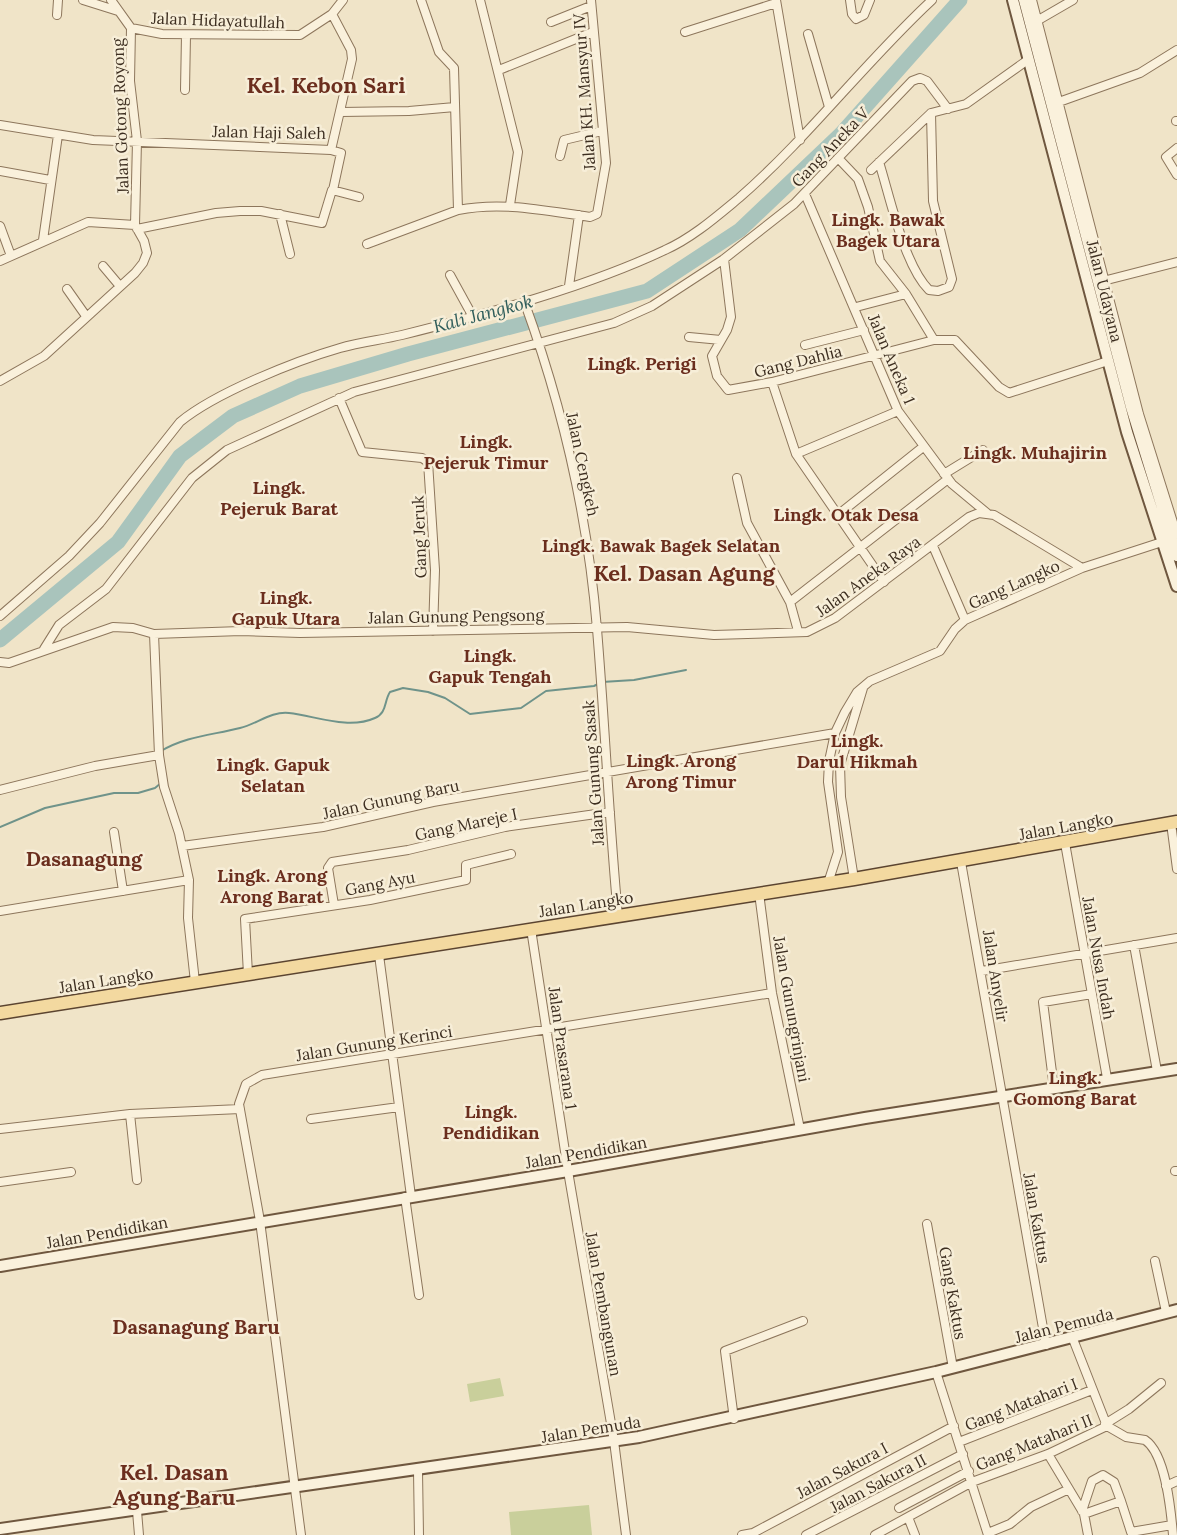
<svg xmlns="http://www.w3.org/2000/svg" width="1177" height="1535" font-family="Lora,serif">
  <style>
    .green { fill: #c9cf9b }
    .lines { fill: none; stroke-linecap: round; stroke-linejoin: round }
    .stream { stroke: #6f938a; stroke-width: 2 }
    .river { stroke: #a9c4bc; stroke-width: 15 }
    .street-casing { stroke: #8d765c; stroke-width: 10 }
    .secondary-casing { stroke: #6f573f; stroke-width: 14 }
    .primary-casing { stroke: #5b4430; stroke-width: 15 }
    .street { stroke: #faf1dc; stroke-width: 8 }
    .secondary { stroke: #faf1dc; stroke-width: 10 }
    .primary { stroke: #f3d9a0; stroke-width: 12 }
    .labels { text-anchor: middle; stroke-width: 5; stroke-linejoin: round; paint-order: stroke }
    .street-label { font-size: 16px; fill: #3d2e20; stroke: #f7eed8 }
    .neighbourhood-label { font-size: 18px; font-weight: bold; fill: #6b2e1e; stroke: #f7eed8 }
    .water-label { font-size: 18px; font-style: italic; fill: #2f5d5a; stroke: #f7eed8 }
    .quarter-label { font-size: 20px; font-weight: bold; fill: #6b2e1e; stroke: #f7eed8 }
    .district-label { font-size: 22px; font-weight: bold; fill: #6b2e1e; stroke: #f7eed8 }
  </style>
  <rect width="100%" height="100%" fill="#f0e4c8"/>
  <!-- green -->
  <path class="green" d="M500,1378L504,1396L470,1402L467,1384Z
    M589,1505L592,1535H511L509,1512Z"/>
  <g class="lines">
    <!-- stream -->
    <path class="stream" d="M161,751C186,736 213,735 240,728C257,724 271,711 289,713C316,716 348,730 375,718C387,713 384,701 390,692L403,688L428,692L445,698L470,714L521,708L546,691L594,686L602,682L634,680L686,670
      M0,827L45,808L114,793H138L155,788L161,783"/>
    <!-- river -->
    <path class="river" d="M0,640L118,542L180,456L233,416L300,386L408,354L647,291L740,230L841,134L960,0"/>
    <!-- street casing -->
    <g class="street-casing">
      <path id="street" d="M83,0L118,11
        M421,0L439,52L454,68L458,210
        M480,0L518,152L510,205
        M776,0L800,140
        M850,0L852,14L856,19L864,15L870,0
        M1032,0L1139,414L1177,535
        M57,15L58,0
        M551,22L591,6
        M1035,22L1073,0
        M131,28L162,34L300,35L332,14L343,0
        M685,32L776,3
        M808,34L829,107
        M499,70L593,32
        M185,90L186,35
        M1056,103L1140,73L1177,50
        M341,112L409,111L455,107
        M1176,121H1177
        M0,125L93,140L331,150L352,59L351,50L332,14
        M1177,148L1166,157L1177,175
        M331,150L341,153L333,190
        M560,156L564,140L602,131
        M838,158L858,179L868,207L880,261L906,294L934,340H955L999,387L1009,393L1108,361
        M879,162C890,197 904,265 929,290L938,291L949,287L952,279L933,201L931,113
        M871,170L931,113L966,104L1029,59
        M0,171L50,180
        M805,194L898,411L952,484L987,513
        M280,214L290,254
        M0,226L11,256
        M137,229L216,213L240,211H261L322,223L332,190L359,197
        M43,240L58,135
        M367,244L458,210C503,201 546,211 590,217L597,214L606,163L591,0
        M724,259L731,317L727,330L712,356L717,376L728,390L772,382L934,340
        M0,261L88,222L135,225
        M103,266L119,285
        M450,275L472,315
        M1103,281L1177,262
        M569,286L579,215
        M67,289L86,316
        M524,301C562,405 588,518 597,629C605,725 609,820 618,916
        M856,307L906,294
        M689,337L721,340
        M805,345L864,330
        M0,381L44,356L135,273L143,263L147,253L144,241L135,225L137,141L130,81L131,28L111,0
        M772,382L796,454L884,582
        M339,398L362,452L422,458L428,462L435,570L433,631
        M796,454L898,411
        M944,474L983,450
        M737,478L747,523L790,602L798,631
        M839,514L923,447
        M933,546L965,620
        M790,602L948,479
        M0,616L69,556L100,523L180,422C215,393 295,361 340,348C360,342 381,340 402,335C486,314 587,287 665,250C692,238 716,217 739,198C809,137 864,63 932,0
        M154,634L159,755L164,787L179,833L189,880L188,918L195,982
        M44,649L59,625L106,589L192,478L227,450L354,392L614,323L652,306L724,259L794,204L912,81L920,78L927,81L948,109
        M0,662L9,663L113,627L133,628L154,634L241,631L300,633L627,627L714,635L807,632L835,618L969,517L979,513L994,515L1082,568L1162,542
        M0,790L95,766L159,755
        M1171,823L1177,869
        M114,832L123,891
        M1065,843L1107,1078
        M182,846L323,827L433,802L835,733
        M961,862L1046,1345
        M854,879L841,797L840,765L863,688
        M828,883L838,852L828,782L829,761L835,733L845,712L857,692L870,681L940,651L955,629L965,620L1082,568
        M759,893L772,993L800,1129
        M334,905L328,868L332,862L408,850L505,827L610,812
        M0,911L189,880
        M531,929L568,1171L614,1441L626,1535
        M1134,945L1157,1071
        M379,955L411,1196
        M982,971L1177,938
        M248,974L245,919L370,900L466,880V865L511,854
        M1054,1088L1043,1002L1092,994
        M130,1114L137,1180
        M311,1119L399,1107
        M0,1129L130,1114L240,1109
        M1175,1171H1177
        M0,1182L71,1172
        M405,1197L419,1295
        M927,1224L953,1368
        M1155,1261L1166,1312
        M1073,1339L1107,1426L1126,1437L1145,1440C1166,1454 1171,1511 1173,1535
        M936,1372L988,1535
        M734,1419L725,1351L803,1321
        M1105,1424L1129,1409L1161,1383
        M959,1442L1092,1390
        M1048,1454L1084,1514L1088,1535
        M418,1471L419,1535
        M1166,1486L1177,1481
        M899,1508L969,1471
        M137,1511L139,1535
        M1082,1511L1092,1481L1103,1475L1114,1482L1121,1501
        M1084,1514L1121,1501L1131,1532L1172,1525
        M908,1517L915,1535
        M988,1533L1010,1524L1031,1507L1067,1490
        M301,1535L260,1221L239,1104L246,1084L262,1075L772,993
        M742,1535L753,1533L954,1426
        M806,1535L963,1454
        M875,1535L972,1482L1048,1454L1107,1426"/>
    </g>
    <!-- secondary casing -->
    <g class="secondary-casing">
      <path id="secondary" d="M1013,0L1127,432L1177,586
        M1024,0L1131,407L1177,556
        M0,1266L568,1171L865,1118L1177,1069
        M0,1529L639,1437L936,1372L1177,1310"/>
    </g>
    <!-- primary casing -->
    <g class="primary-casing">
      <path id="primary" d="M0,1013L854,879L1177,822"/>
    </g>
    <!-- street -->
    <use href="#street" class="street"/>
    <!-- secondary -->
    <use href="#secondary" class="secondary"/>
    <!-- primary -->
    <use href="#primary" class="primary"/>
  </g>
  <g class="labels">
    <!-- street labels -->
    <g class="street-label">
      <text transform="translate(218 20) rotate(2)" y="6">Jalan Hidayatullah</text>
      <text transform="translate(584 92) rotate(-94)" y="6">Jalan KH. Mansyur IV</text>
      <text transform="translate(120 116) rotate(-92)" y="6">Jalan Gotong Royong</text>
      <text transform="translate(269 132) rotate(1)" y="6">Jalan Haji Saleh</text>
      <text transform="translate(830 147) rotate(-46)" y="6">Gang Aneka V</text>
      <text transform="translate(1105 291) rotate(76)" y="6">Jalan Udayana</text>
      <text transform="translate(892 359) rotate(67)" y="6">Jalan Aneka 1</text>
      <text transform="translate(798 361) rotate(-14)" y="6">Gang Dahlia</text>
      <text transform="translate(583 464) rotate(78)" y="6">Jalan Cengkeh</text>
      <text transform="translate(419 537) rotate(-92)" y="6">Gang Jeruk</text>
      <text transform="translate(868 576) rotate(-36)" y="6">Jalan Aneka Raya</text>
      <text transform="translate(1014 584) rotate(-24)" y="6">Gang Langko</text>
      <text transform="translate(456 616) rotate(-1)" y="6">Jalan Gunung Pengsong</text>
      <text transform="translate(593 773) rotate(-94)" y="6">Jalan Gunung Sasak</text>
      <text transform="translate(391 799) rotate(-12)" y="6">Jalan Gunung Baru</text>
      <text transform="translate(466 824) rotate(-12)" y="6">Gang Mareje I</text>
      <text transform="translate(1066 826) rotate(-10)" y="6">Jalan Langko</text>
      <text transform="translate(380 883) rotate(-11)" y="6">Gang Ayu</text>
      <text transform="translate(586 904) rotate(-9)" y="6">Jalan Langko</text>
      <text transform="translate(1099 958) rotate(80)" y="6">Jalan Nusa Indah</text>
      <text transform="translate(996 976) rotate(81)" y="6">Jalan Anyelir</text>
      <text transform="translate(106 980) rotate(-9)" y="6">Jalan Langko</text>
      <text transform="translate(792 1009) rotate(80)" y="6">Jalan Gunungrinjani</text>
      <text transform="translate(374 1043) rotate(-9)" y="6">Jalan Gunung Kerinci</text>
      <text transform="translate(563 1048) rotate(82)" y="6">Jalan Prasarana 1</text>
      <text transform="translate(586 1152) rotate(-10)" y="6">Jalan Pendidikan</text>
      <text transform="translate(1037 1218) rotate(80)" y="6">Jalan Kaktus</text>
      <text transform="translate(107 1232) rotate(-10)" y="6">Jalan Pendidikan</text>
      <text transform="translate(953 1293) rotate(80)" y="6">Gang Kaktus</text>
      <text transform="translate(604 1304) rotate(80)" y="6">Jalan Pembangunan</text>
      <text transform="translate(1064 1325) rotate(-14)" y="6">Jalan Pemuda</text>
      <text transform="translate(1021 1404) rotate(-21)" y="6">Gang Matahari I</text>
      <text transform="translate(591 1429) rotate(-9)" y="6">Jalan Pemuda</text>
      <text transform="translate(1034 1442) rotate(-22)" y="6">Gang Matahari II</text>
      <text transform="translate(842 1470) rotate(-28)" y="6">Jalan Sakura I</text>
      <text transform="translate(878 1483) rotate(-28)" y="6">Jalan Sakura II</text>
    </g>
    <!-- neighbourhood labels -->
    <g class="neighbourhood-label">
      <text x="888" y="226">Lingk. Bawak<tspan x="888" dy="21">Bagek Utara</tspan></text>
      <text x="642" y="370">Lingk. Perigi</text>
      <text x="486" y="448">Lingk.<tspan x="486" dy="21">Pejeruk Timur</tspan></text>
      <text x="1035" y="459">Lingk. Muhajirin</text>
      <text x="279" y="494">Lingk.<tspan x="279" dy="21">Pejeruk Barat</tspan></text>
      <text x="846" y="521">Lingk. Otak Desa</text>
      <text x="661" y="552">Lingk. Bawak Bagek Selatan</text>
      <text x="286" y="604">Lingk.<tspan x="286" dy="21">Gapuk Utara</tspan></text>
      <text x="490" y="662">Lingk.<tspan x="490" dy="21">Gapuk Tengah</tspan></text>
      <text x="857" y="747">Lingk.<tspan x="857" dy="21">Darul Hikmah</tspan></text>
      <text x="681" y="767">Lingk. Arong<tspan x="681" dy="21">Arong Timur</tspan></text>
      <text x="273" y="771">Lingk. Gapuk<tspan x="273" dy="21">Selatan</tspan></text>
      <text x="272" y="882">Lingk. Arong<tspan x="272" dy="21">Arong Barat</tspan></text>
      <text x="1075" y="1084">Lingk.<tspan x="1075" dy="21">Gomong Barat</tspan></text>
      <text x="491" y="1118">Lingk.<tspan x="491" dy="21">Pendidikan</tspan></text>
    </g>
    <!-- water labels -->
    <g class="water-label">
      <text transform="translate(483 314) rotate(-15)" y="6">Kali Jangkok</text>
    </g>
    <!-- quarter labels -->
    <g class="quarter-label">
      <text x="84" y="866">Dasanagung</text>
      <text x="196" y="1334">Dasanagung Baru</text>
    </g>
    <!-- district labels -->
    <g class="district-label">
      <text x="326" y="93">Kel. Kebon Sari</text>
      <text x="684" y="581">Kel. Dasan Agung</text>
      <text x="174" y="1480">Kel. Dasan<tspan x="174" dy="25">Agung Baru</tspan></text>
    </g>
  </g>
</svg>
